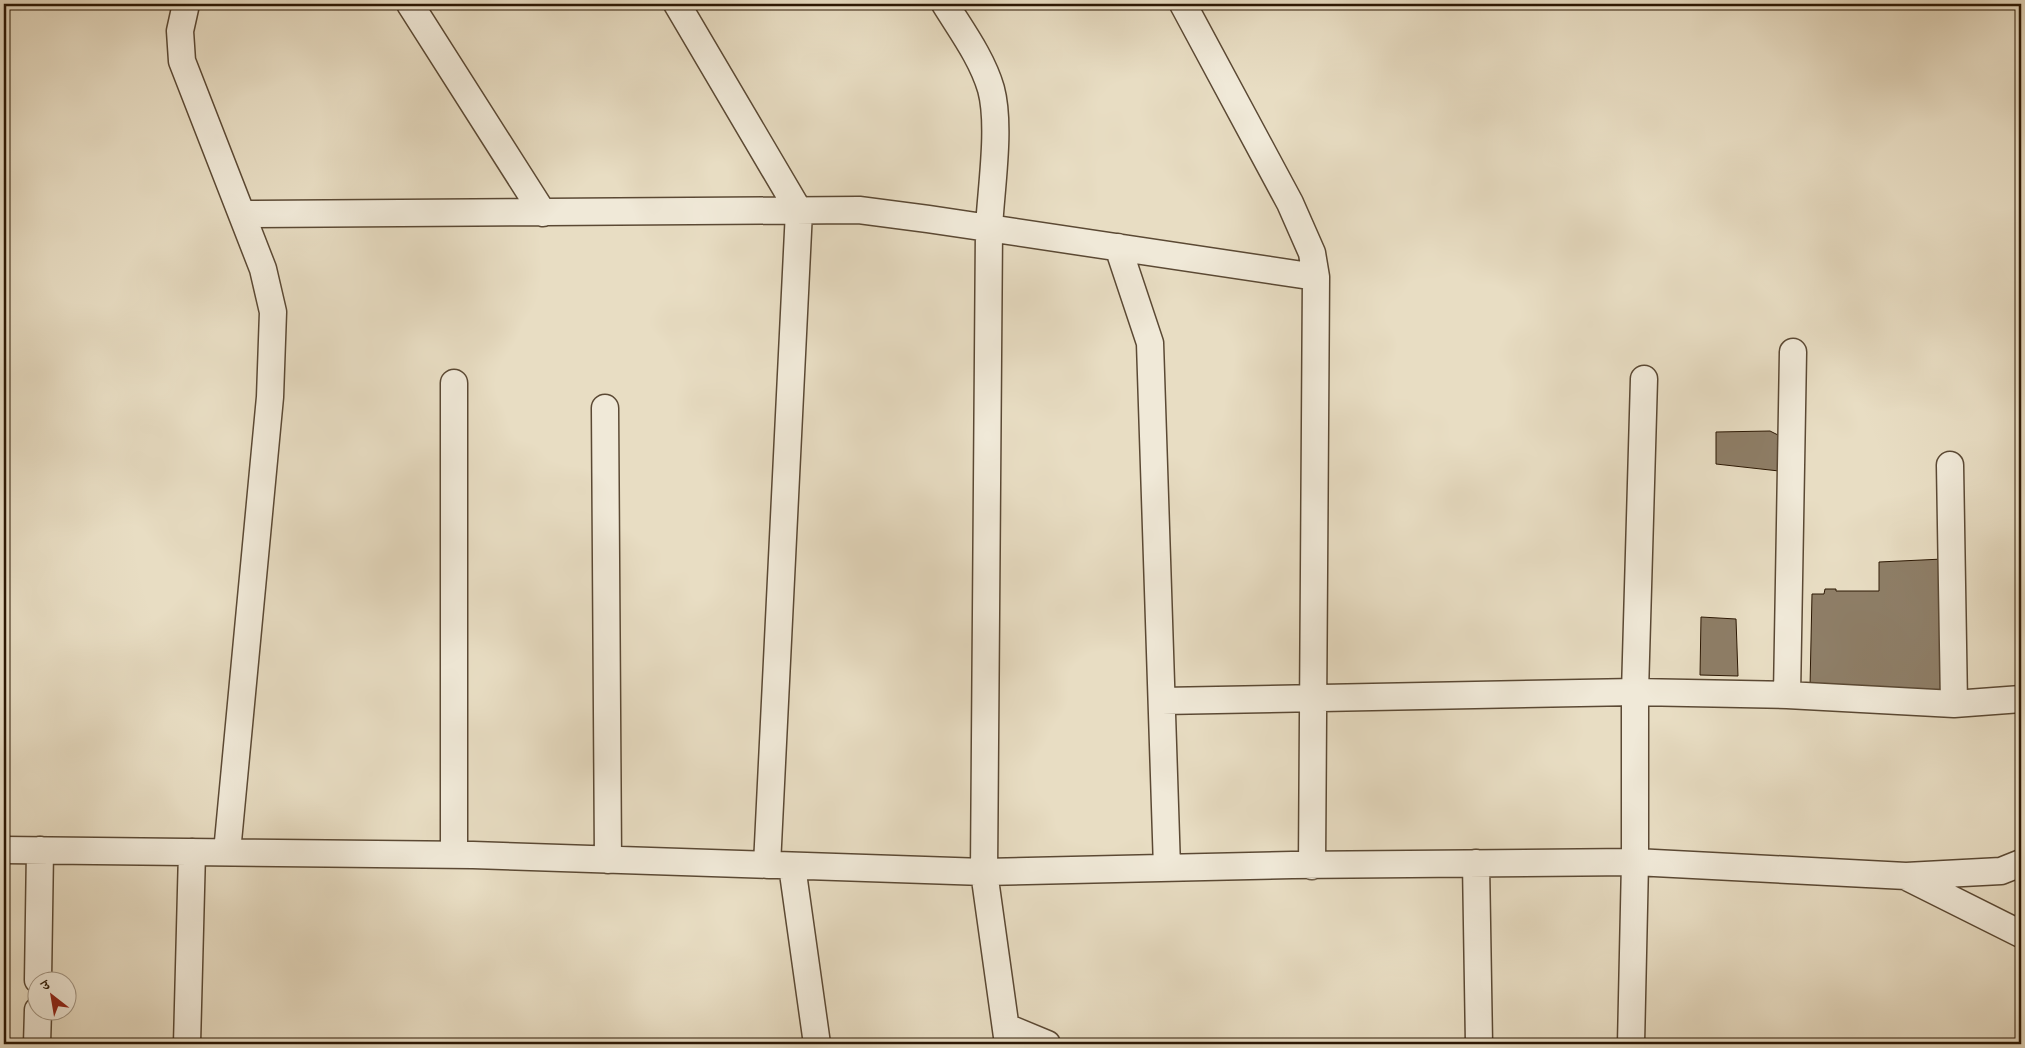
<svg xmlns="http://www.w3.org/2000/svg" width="2025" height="1048" font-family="'EB Garamond','Noto Serif Devanagari',serif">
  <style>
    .building { fill: #8e7e67; stroke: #2c1804 }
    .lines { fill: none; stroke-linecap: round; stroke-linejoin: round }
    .minor-casing { stroke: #5b4934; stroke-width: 29 }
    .minor { stroke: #f0e9d8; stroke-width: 26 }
  </style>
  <rect width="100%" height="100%" fill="#e8ddc3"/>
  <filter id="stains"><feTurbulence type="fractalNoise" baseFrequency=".004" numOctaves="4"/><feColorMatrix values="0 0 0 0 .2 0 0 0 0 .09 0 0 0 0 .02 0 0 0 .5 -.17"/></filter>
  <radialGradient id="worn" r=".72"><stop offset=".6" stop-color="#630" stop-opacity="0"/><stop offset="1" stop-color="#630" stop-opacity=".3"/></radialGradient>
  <!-- building -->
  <path class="building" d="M1770,431L1780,436L1779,471L1716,464V432Z
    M1943,559L1942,691L1810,687L1812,594H1824L1825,589H1836V591H1879V562Z
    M1701,617L1736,619L1738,676L1700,675Z
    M1733,1042L1801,1044H1733Z"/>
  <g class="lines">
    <!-- minor casing -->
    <g class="minor-casing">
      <path id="minor" d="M186,4L180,31L182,61L263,269L273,312L270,397L227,852
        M410,4L543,213
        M677,4L799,211L767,865
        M945,4C961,30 982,58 991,89C1001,126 991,188 989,228L984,872L1008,1044
        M1183,4L1290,203L1312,253L1316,277L1312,866
        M242,214L859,210L928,219L1316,277
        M1118,247L1150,343L1167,868
        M605,408L608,860
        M1950,465L1954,704
        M1787,695L1793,352
        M1162,701L1635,692L1787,695L1954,704L2021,699
        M4,850L473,855L984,872L1292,865L1635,862L1906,876L2001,871L2021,863
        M454,855V383
        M1476,863L1479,1044
        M792,866L817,1044
        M1907,877L2021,934
        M38,980L40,850
        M1006,1027L1047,1044
        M37,1044L38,1010
        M187,1044L192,852
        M1631,1044L1635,862V692L1644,379"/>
    </g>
    <!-- minor -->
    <use href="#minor" class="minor"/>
  </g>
  <!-- margin -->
  <rect width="2025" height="1048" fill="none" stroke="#e8ddc3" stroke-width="20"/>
  <rect x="5" y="5" width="2015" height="1038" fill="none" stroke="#2c1804" stroke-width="2.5"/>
  <rect x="10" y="10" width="2005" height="1028" fill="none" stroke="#2c1804"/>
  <!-- north arrow -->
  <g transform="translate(52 996) rotate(329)"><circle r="24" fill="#f0e9d8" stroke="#a29583"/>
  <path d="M0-4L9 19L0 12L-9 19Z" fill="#8f2418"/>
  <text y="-8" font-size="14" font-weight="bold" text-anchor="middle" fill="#2c1804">उ</text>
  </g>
  <rect width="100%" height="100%" filter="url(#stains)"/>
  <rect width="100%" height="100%" fill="url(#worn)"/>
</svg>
